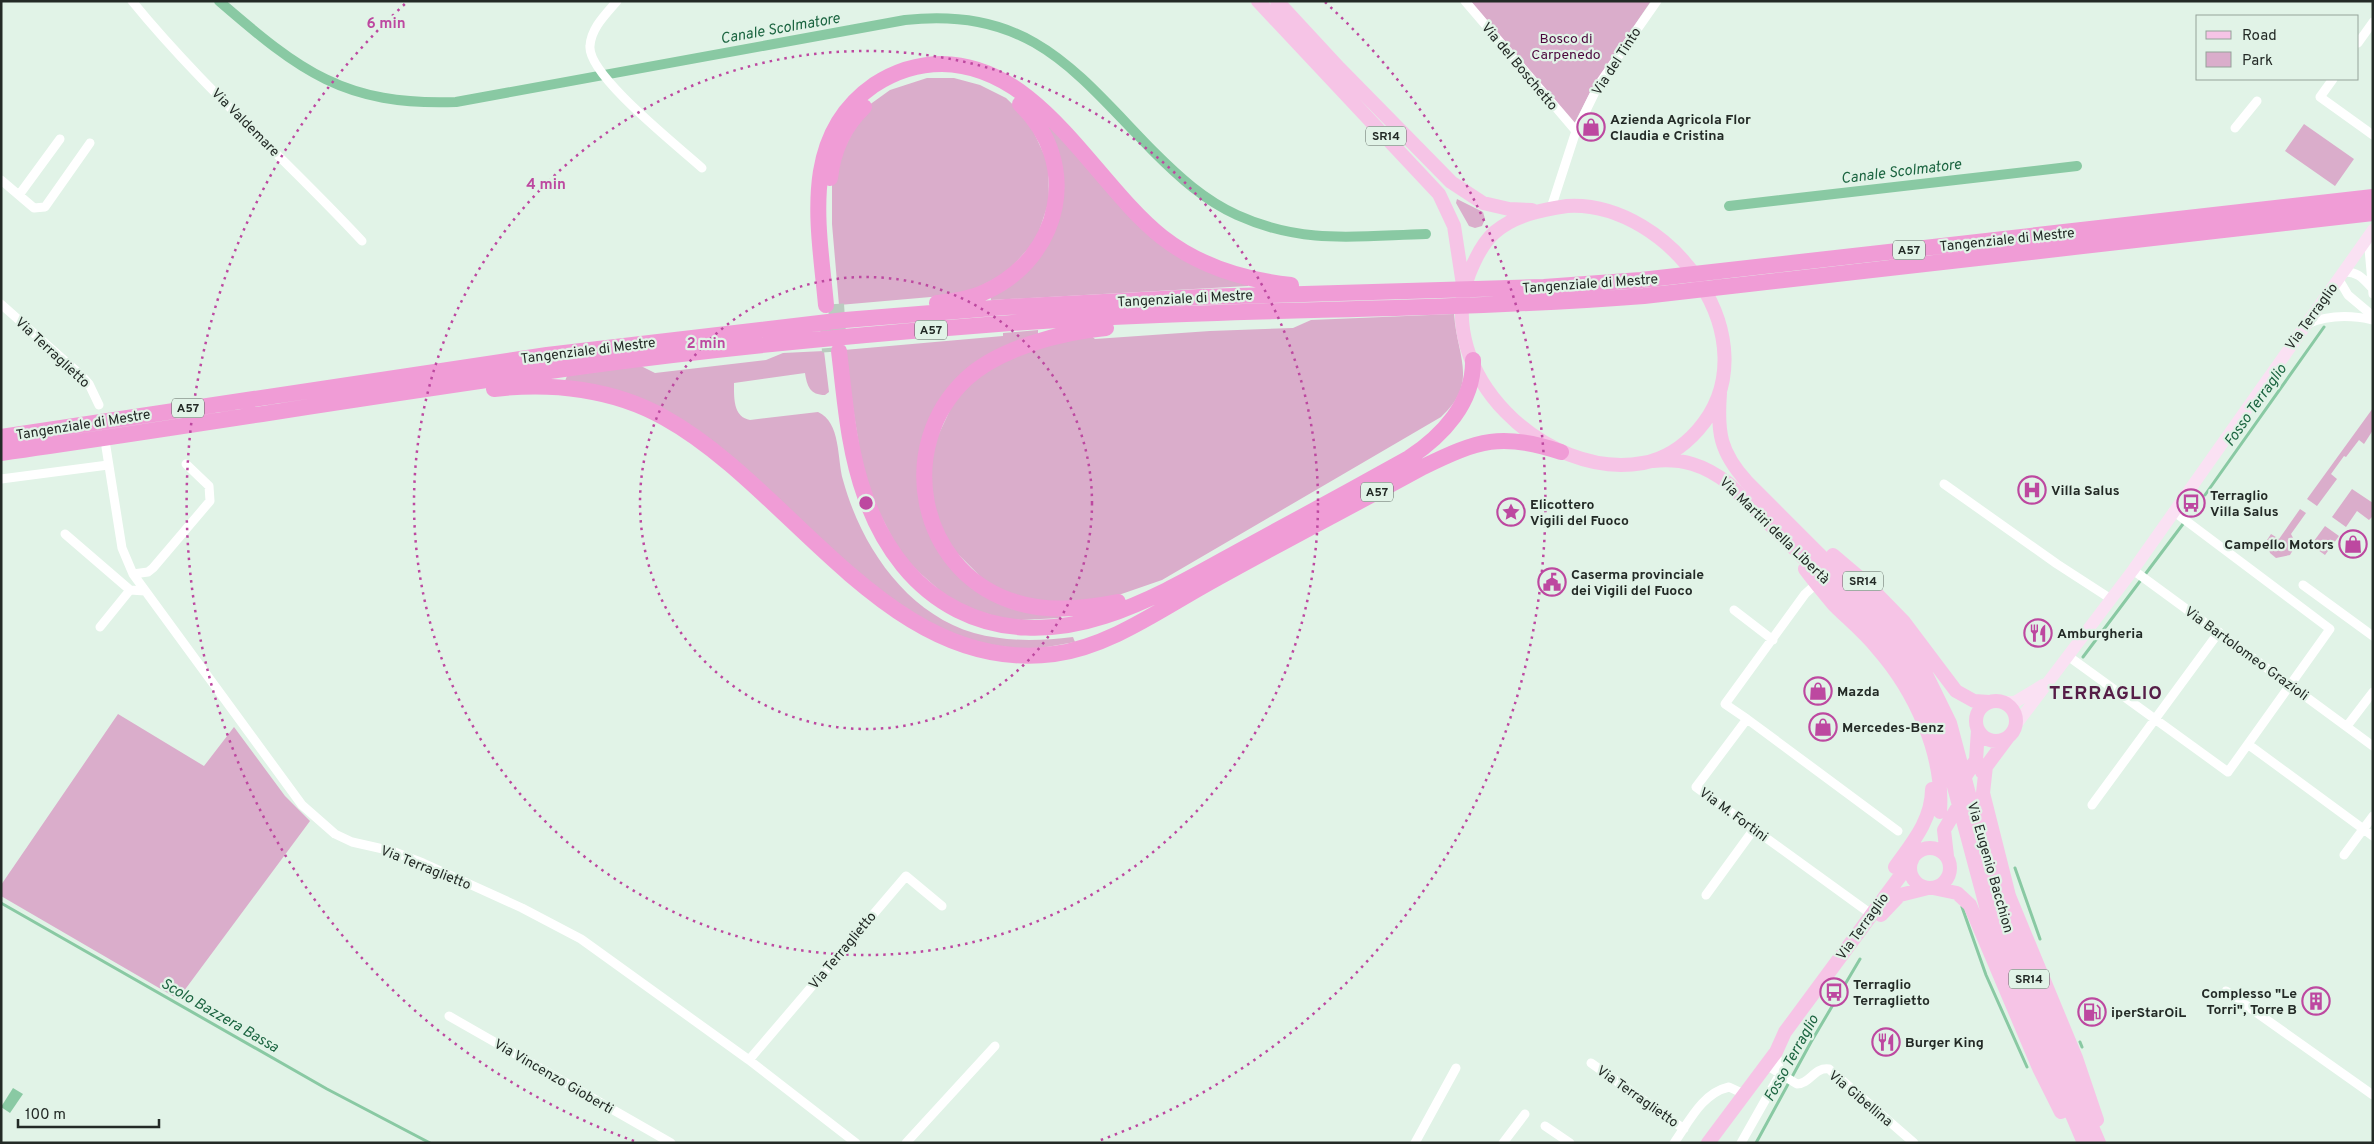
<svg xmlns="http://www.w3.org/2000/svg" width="2374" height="1144" font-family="Overpass,sans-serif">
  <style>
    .green { fill: #daadcb }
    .water { fill: #89c9a3 }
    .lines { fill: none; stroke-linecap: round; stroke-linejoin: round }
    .stream { stroke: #89c9a3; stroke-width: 3 }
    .canal { stroke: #89c9a3; stroke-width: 10 }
    .motorway-tunnel { stroke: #bbcbc0; stroke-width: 16; stroke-dasharray: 16 8; stroke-linecap: butt }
    .minor { stroke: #fff; stroke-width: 9 }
    .secondary { stroke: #fae1f3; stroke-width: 12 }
    .primary { stroke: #f6c4e6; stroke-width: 14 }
    .motorway { stroke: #f09cd6; stroke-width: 16 }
    .ring { fill: none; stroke: #bd48a0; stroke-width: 2.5; stroke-dasharray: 2.5 5 }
    .labels { text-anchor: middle; stroke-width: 4.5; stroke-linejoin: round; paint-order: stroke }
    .shield { fill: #e1f3e7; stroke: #5c6660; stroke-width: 1 }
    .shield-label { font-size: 12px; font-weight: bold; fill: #232a26 }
    .park-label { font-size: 14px; fill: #4b053c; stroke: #e1f3e7 }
    .street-label { font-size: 14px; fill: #232a26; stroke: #e1f3e7 }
    .poi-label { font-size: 14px; font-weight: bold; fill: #232a26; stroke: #e1f3e7; text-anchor: start }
    .water-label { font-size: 15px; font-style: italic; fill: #1c6541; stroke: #e1f3e7 }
    .district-label { font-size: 19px; font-weight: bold; letter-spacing: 1px; fill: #551d47; stroke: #e1f3e7 }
    .centre { fill: #bd48a0; stroke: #e1f3e7; stroke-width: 2.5 }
    .ring-label { font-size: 15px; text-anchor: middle; font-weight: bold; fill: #bd48a0; stroke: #e1f3e7; stroke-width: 4.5; stroke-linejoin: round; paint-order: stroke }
  </style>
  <rect width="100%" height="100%" fill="#e1f3e7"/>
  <!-- green -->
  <path class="green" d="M1470,1H1651L1595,83L1574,124Z
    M935,67C1042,69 1087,181 1162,241C1188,261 1217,271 1248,281V286L991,300L990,293C1006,284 1022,274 1034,259C1072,209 1066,136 1018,95C963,48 872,66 838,129C821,162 823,196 824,232C809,153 849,74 935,67Z
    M927,78H954L980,85L1006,98L1027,118L1048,163L1049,201L1036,240L1006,273L965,294L839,305L832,224V186L834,169L865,108L890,90Z
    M2304,124L2354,159L2335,186L2285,151Z
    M1457,199L1483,212L1485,219L1482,226L1475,228L1469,226L1456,203Z
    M1454,314C1457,357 1479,382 1441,417L1162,580L1107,599L1054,606L994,590L938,534L928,457L960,389L1015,353L1090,335L1095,339L1210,331L1293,328L1311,320Z
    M1038,330V335L978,364L919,455L957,573L1062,615L1060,618L1021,620L1001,618L955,604L902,557L865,484L844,350L1003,336V333Z
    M824,351L829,392L825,395C810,395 807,386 805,373L734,383C734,398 733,417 750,420L818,412C841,422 837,459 843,480C861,546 906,613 974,633C1007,642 1039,641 1073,637L1075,642L1030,650L962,641L897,606L700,437L565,381L567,376L641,366L655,373L766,360L783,353Z
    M2373,408V430L2364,444L2359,440L2346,457L2344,456L2331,474L2337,479L2317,506L2307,499Z
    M2352,489L2373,503V516L2369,520L2357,511L2346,527L2332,517Z
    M2300,509L2306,513L2291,534C2296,543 2295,547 2290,555L2276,558L2270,553L2267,540L2271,534L2279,539Z
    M2325,526L2339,536L2325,555L2311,545Z
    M118,714L204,766L234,727L285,796L310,821L178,999L1,896V885Z"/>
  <!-- water -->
  <path class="water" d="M13,1088L23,1094L10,1113L1,1107Z"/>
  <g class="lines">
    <!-- stream -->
    <path class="stream" d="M2205,495L2324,327
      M2083,657L2183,524
      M2015,868L2040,939
      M1,903L327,1089L430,1143
      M1962,907L1986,975L2027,1067
      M2080,1042L2082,1047
      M1756,1143L1811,1042L1860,959"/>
    <!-- canal -->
    <path class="canal" d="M219,1C300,71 344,106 456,102L905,20C1031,7 1074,70 1153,151C1179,177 1204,200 1237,215C1303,245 1357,236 1426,234
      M1729,206L2077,166"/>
    <!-- motorway-tunnel -->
    <path class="motorway-tunnel" d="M836,304L838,334
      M828,324L830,352"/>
    <!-- minor -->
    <path class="minor" d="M132,1C202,87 287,160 362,241
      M617,1C606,14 591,28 590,46C587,75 679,147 702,168
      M1465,1L1576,131
      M2358,43L2373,22
      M2333,79L2320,97L2373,135
      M2235,128L2257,101
      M1,180L34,208L45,207L90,143
      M19,195L60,139
      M1551,208L1576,131L1599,84L1657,1
      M2368,237L2373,294
      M2343,272C2356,271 2362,277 2371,287
      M2338,278L2348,295L2373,316
      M1,304L81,375L89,384L99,405
      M2307,324C2328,315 2351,315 2373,320
      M106,447L122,548L133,574L302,805L335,834L352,842L392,851L423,863L522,908L581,939L749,1060L856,1143
      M1,479L108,465
      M1944,484L2057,564L2111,599
      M65,534L130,590L145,591
      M2133,570L2373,746
      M133,574L148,572L153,568L210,501L209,486L186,464
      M2303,585L2373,636
      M1734,610L1773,640
      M100,627L130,590
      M2068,656L2228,772L2330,629L2173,511
      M1747,719L1725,704L1805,594L1816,584
      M2347,726L2373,692
      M2249,745L2373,836
      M2092,805L2219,632
      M2344,855L2373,816
      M1706,895L1754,829
      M1871,914L1696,787L1747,719L1898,831
      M2226,991L2373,1095
      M449,1016L671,1143
      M749,1060L906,876L942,906
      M1591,1063L1684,1129
      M1766,1065L1797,1084C1810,1084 1814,1067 1829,1069L1914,1143
      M1545,1126L1570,1143
      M906,1143L995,1046
      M1415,1143L1456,1068
      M1503,1143L1525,1114
      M1674,1143C1689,1122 1702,1093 1729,1087L1744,1094
      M1741,1143L1780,1074L1776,1052"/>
    <!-- secondary -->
    <path class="secondary" d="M2001,702H2015L2043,685
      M2015,726L2133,570L2373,230"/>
    <!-- primary -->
    <path class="primary" d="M1258,1L1439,194L1454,226L1463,285
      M1277,1L1339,68L1451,182L1483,203L1509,209L1532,210
      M1567,206C1670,200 1775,342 1698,430C1683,447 1665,459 1643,463C1546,481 1432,372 1469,274C1475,259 1483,242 1495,232C1515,215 1541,210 1567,206Z
      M1720,393C1717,433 1720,452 1747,482L1896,631L1924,670L1950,723L1999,906L2010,935L2099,1143
      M1653,461C1683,458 1704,465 1728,483L1885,639L1908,670L1926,700L1942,742L1987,910L2013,976L2084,1143
      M1833,555L1866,583L1904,622L1956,691L1974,701L1989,702
      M1805,569C1814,581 1824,593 1834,605C1848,619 1864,632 1877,648C1915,691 1944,754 1940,812
      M1976 721a20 20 0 1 1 40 0a20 20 0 1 1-40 0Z
      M1986,766L1983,793L2009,896L2076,1058L2097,1120
      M1982,772L2008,737
      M1962,781L1976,760L1978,730
      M1910 868a20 20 0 1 1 40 0a20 20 0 1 1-40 0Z
      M1947,856L1944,830L1962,800
      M1895,867C1912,843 1932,820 1932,789
      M1933,888L1957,893L1970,905L2039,1068L2061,1112
      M1881,915L1900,895L1928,888
      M1708,1143L1776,1052L1785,1032L1912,860"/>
    <!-- motorway -->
    <path class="motorway" d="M830,178C833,152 844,126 864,107
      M937,303C953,301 970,299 985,292C1062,257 1082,163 1020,104
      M826,305C819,227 799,137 874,85C894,72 917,64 942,64C1040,65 1093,182 1162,237C1199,266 1245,280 1291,285
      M1106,328C1062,332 999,348 966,379C895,446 918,567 1009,600C1045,613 1082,609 1118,602
      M839,351C845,400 848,449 865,496C903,604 994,652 1105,616C1157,599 1204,570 1252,544C1304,516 1357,487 1409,458C1442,436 1474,403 1473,360
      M494,389C552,382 614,389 665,418C793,489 890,676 1054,654C1107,647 1157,612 1203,586C1276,545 1350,507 1423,467C1478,440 1502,432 1561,452
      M1,437L547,355L845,320L1006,307L1200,297L1544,287L1641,280L2373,197
      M1,453C199,425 395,392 593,365C719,348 846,336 973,326C1196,307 1421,313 1644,296L2373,213"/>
  </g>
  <!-- distance rings -->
  <g class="ring">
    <circle cx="866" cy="503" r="226"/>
    <circle cx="866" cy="503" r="452"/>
    <path d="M634 1141A679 679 0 0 1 407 2M1325 2A679 679 0 0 1 1098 1141"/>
  </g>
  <!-- icons -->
  <defs>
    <g id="shop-ring" transform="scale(1.4375)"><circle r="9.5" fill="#e1f3e7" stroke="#bd48a0" stroke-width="1.5"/><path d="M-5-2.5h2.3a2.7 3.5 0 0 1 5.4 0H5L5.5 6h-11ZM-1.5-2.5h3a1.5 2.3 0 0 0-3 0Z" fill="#bd48a0"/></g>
    <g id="hospital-ring" transform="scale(1.4375)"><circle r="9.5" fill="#e1f3e7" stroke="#bd48a0" stroke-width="1.5"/><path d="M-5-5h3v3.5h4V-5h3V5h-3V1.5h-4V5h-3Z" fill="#bd48a0"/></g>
    <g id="bus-ring" transform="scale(1.4375)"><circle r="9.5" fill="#e1f3e7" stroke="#bd48a0" stroke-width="1.5"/><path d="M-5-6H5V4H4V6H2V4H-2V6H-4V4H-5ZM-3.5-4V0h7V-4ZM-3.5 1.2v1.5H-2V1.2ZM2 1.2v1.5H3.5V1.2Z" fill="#bd48a0"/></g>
    <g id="sight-ring" transform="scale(1.4375)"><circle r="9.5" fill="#e1f3e7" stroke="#bd48a0" stroke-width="1.5"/><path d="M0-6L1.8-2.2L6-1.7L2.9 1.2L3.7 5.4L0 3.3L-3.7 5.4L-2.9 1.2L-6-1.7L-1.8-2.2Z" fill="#bd48a0"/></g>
    <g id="civic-ring" transform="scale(1.4375)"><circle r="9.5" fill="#e1f3e7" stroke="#bd48a0" stroke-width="1.5"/><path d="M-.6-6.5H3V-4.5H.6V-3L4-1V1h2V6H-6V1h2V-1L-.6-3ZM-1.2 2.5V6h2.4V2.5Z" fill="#bd48a0"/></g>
    <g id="restaurant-ring" transform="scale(1.4375)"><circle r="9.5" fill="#e1f3e7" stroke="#bd48a0" stroke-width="1.5"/><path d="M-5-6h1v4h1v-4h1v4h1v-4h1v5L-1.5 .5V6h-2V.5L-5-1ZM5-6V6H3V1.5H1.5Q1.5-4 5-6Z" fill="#bd48a0"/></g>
    <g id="building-ring" transform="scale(1.4375)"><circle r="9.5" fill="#e1f3e7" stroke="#bd48a0" stroke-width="1.5"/><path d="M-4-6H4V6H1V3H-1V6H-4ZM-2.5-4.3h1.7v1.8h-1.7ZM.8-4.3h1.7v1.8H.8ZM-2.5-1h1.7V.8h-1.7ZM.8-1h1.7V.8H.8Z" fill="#bd48a0"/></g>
    <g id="fuel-ring" transform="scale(1.4375)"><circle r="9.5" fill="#e1f3e7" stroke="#bd48a0" stroke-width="1.5"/><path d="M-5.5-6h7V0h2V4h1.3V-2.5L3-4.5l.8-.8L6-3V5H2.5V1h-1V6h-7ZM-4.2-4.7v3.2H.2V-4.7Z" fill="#bd48a0"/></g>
  </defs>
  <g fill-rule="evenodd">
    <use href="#shop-ring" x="1591" y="127"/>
    <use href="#hospital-ring" x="2032" y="490"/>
    <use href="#bus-ring" x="2191" y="503"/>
    <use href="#sight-ring" x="1511" y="512"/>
    <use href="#shop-ring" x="2353" y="544"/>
    <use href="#civic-ring" x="1552" y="582"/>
    <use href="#restaurant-ring" x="2038" y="633"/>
    <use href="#shop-ring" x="1818" y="691"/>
    <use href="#shop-ring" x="1823" y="727"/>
    <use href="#bus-ring" x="1834" y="992"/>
    <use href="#building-ring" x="2316" y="1001"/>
    <use href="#fuel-ring" x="2092" y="1012"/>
    <use href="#restaurant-ring" x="1886" y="1042"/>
  </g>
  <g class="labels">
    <!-- shield labels -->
    <g class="shield">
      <rect x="1366" y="126.5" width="40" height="19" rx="4"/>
      <rect x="1893" y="240.5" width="32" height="19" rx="4"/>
      <rect x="915" y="320.5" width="32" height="19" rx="4"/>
      <rect x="172" y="398.5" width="32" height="19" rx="4"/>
      <rect x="1361" y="482.5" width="32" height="19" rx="4"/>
      <rect x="1843" y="571.5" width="40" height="19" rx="4"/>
      <rect x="2009" y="969.5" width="40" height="19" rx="4"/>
    </g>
    <g class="shield-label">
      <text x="1386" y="140">SR14</text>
      <text x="1909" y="254">A57</text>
      <text x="931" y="334">A57</text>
      <text x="188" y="412">A57</text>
      <text x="1377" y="496">A57</text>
      <text x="1863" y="585">SR14</text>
      <text x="2029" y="983">SR14</text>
    </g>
    <!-- park labels -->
    <g class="park-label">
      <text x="1566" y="43">Bosco di<tspan x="1566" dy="16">Carpenedo</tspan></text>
    </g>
    <!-- street labels -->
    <g class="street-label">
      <text transform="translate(1616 61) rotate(-57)" y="5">Via del Tinto</text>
      <text transform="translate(1520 66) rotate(50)" y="5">Via del Boschetto</text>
      <text transform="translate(246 122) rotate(45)" y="5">Via Valdemare</text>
      <text transform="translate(2007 239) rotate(-6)" y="5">Tangenziale di Mestre</text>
      <text transform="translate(1590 283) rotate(-4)" y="5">Tangenziale di Mestre</text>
      <text transform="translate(1185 298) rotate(-3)" y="5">Tangenziale di Mestre</text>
      <text transform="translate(2311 316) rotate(-54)" y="5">Via Terraglio</text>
      <text transform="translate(588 350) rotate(-7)" y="5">Tangenziale di Mestre</text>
      <text transform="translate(53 352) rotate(43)" y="5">Via Terraglietto</text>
      <text transform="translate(83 424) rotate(-9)" y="5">Tangenziale di Mestre</text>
      <text transform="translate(1775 530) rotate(44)" y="5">Via Martiri della Libertà</text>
      <text transform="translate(2247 653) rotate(36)" y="5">Via Bartolomeo Grazioli</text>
      <text transform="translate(1734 814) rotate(36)" y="5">Via M. Fortini</text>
      <text transform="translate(426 867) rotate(22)" y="5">Via Terraglietto</text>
      <text transform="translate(1991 867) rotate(74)" y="5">Via Eugenio Bacchion</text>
      <text transform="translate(1862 926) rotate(-54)" y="5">Via Terraglio</text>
      <text transform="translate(842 950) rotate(-50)" y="5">Via Terraglietto</text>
      <text transform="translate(554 1076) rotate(30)" y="5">Via Vincenzo Gioberti</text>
      <text transform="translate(1638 1096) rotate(35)" y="5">Via Terraglietto</text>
      <text transform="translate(1861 1098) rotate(40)" y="5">Via Gibellina</text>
    </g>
    <!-- poi labels -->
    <g class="poi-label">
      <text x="1610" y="124">Azienda Agricola Flor<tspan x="1610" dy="16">Claudia e Cristina</tspan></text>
      <text x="2051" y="495">Villa Salus</text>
      <text x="2210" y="500">Terraglio<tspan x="2210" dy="16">Villa Salus</tspan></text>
      <text x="1530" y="509">Elicottero<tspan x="1530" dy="16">Vigili del Fuoco</tspan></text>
      <text x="2334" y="549" text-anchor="end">Campello Motors</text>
      <text x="1571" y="579">Caserma provinciale<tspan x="1571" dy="16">dei Vigili del Fuoco</tspan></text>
      <text x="2057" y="638">Amburgheria</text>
      <text x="1837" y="696">Mazda</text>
      <text x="1842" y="732">Mercedes-Benz</text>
      <text x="1853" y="989">Terraglio<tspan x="1853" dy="16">Terraglietto</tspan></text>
      <text x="2297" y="998" text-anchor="end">Complesso "Le<tspan x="2297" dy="16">Torri", Torre B</tspan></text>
      <text x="2111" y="1017">iperStarOiL</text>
      <text x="1905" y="1047">Burger King</text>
    </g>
    <!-- water labels -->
    <g class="water-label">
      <text transform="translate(780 28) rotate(-10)" y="5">Canale Scolmatore</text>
      <text transform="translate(1901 171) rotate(-7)" y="5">Canale Scolmatore</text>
      <text transform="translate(2255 405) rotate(-55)" y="5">Fosso Terraglio</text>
      <text transform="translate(220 1015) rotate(30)" y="5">Scolo Bazzera Bassa</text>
      <text transform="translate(1791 1058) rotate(-61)" y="5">Fosso Terraglio</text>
    </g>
    <!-- district labels -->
    <g class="district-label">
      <text x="2106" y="699">TERRAGLIO</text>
    </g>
  </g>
  <circle cx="866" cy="503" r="8" class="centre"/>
  <g class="ring-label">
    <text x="386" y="28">6 min</text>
    <text x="546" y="189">4 min</text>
    <text x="706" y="348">2 min</text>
  </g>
  <!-- border -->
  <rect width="2374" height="1144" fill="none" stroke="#232a26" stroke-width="5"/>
  <!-- legend -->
  <rect x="2196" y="15" width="162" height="65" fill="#e1f3e7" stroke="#95a39a"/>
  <rect x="2206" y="31" width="25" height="8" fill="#f6c4e6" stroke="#95a39a"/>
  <text x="2242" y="40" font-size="15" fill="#232a26">Road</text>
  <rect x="2206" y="52" width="25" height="15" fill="#daadcb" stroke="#95a39a"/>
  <text x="2242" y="65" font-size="15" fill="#232a26">Park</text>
  <!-- scale -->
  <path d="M18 1119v8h141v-8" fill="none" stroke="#232a26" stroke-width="2.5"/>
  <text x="25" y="1119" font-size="15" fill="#232a26" stroke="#e1f3e7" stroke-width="4" paint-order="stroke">100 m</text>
</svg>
